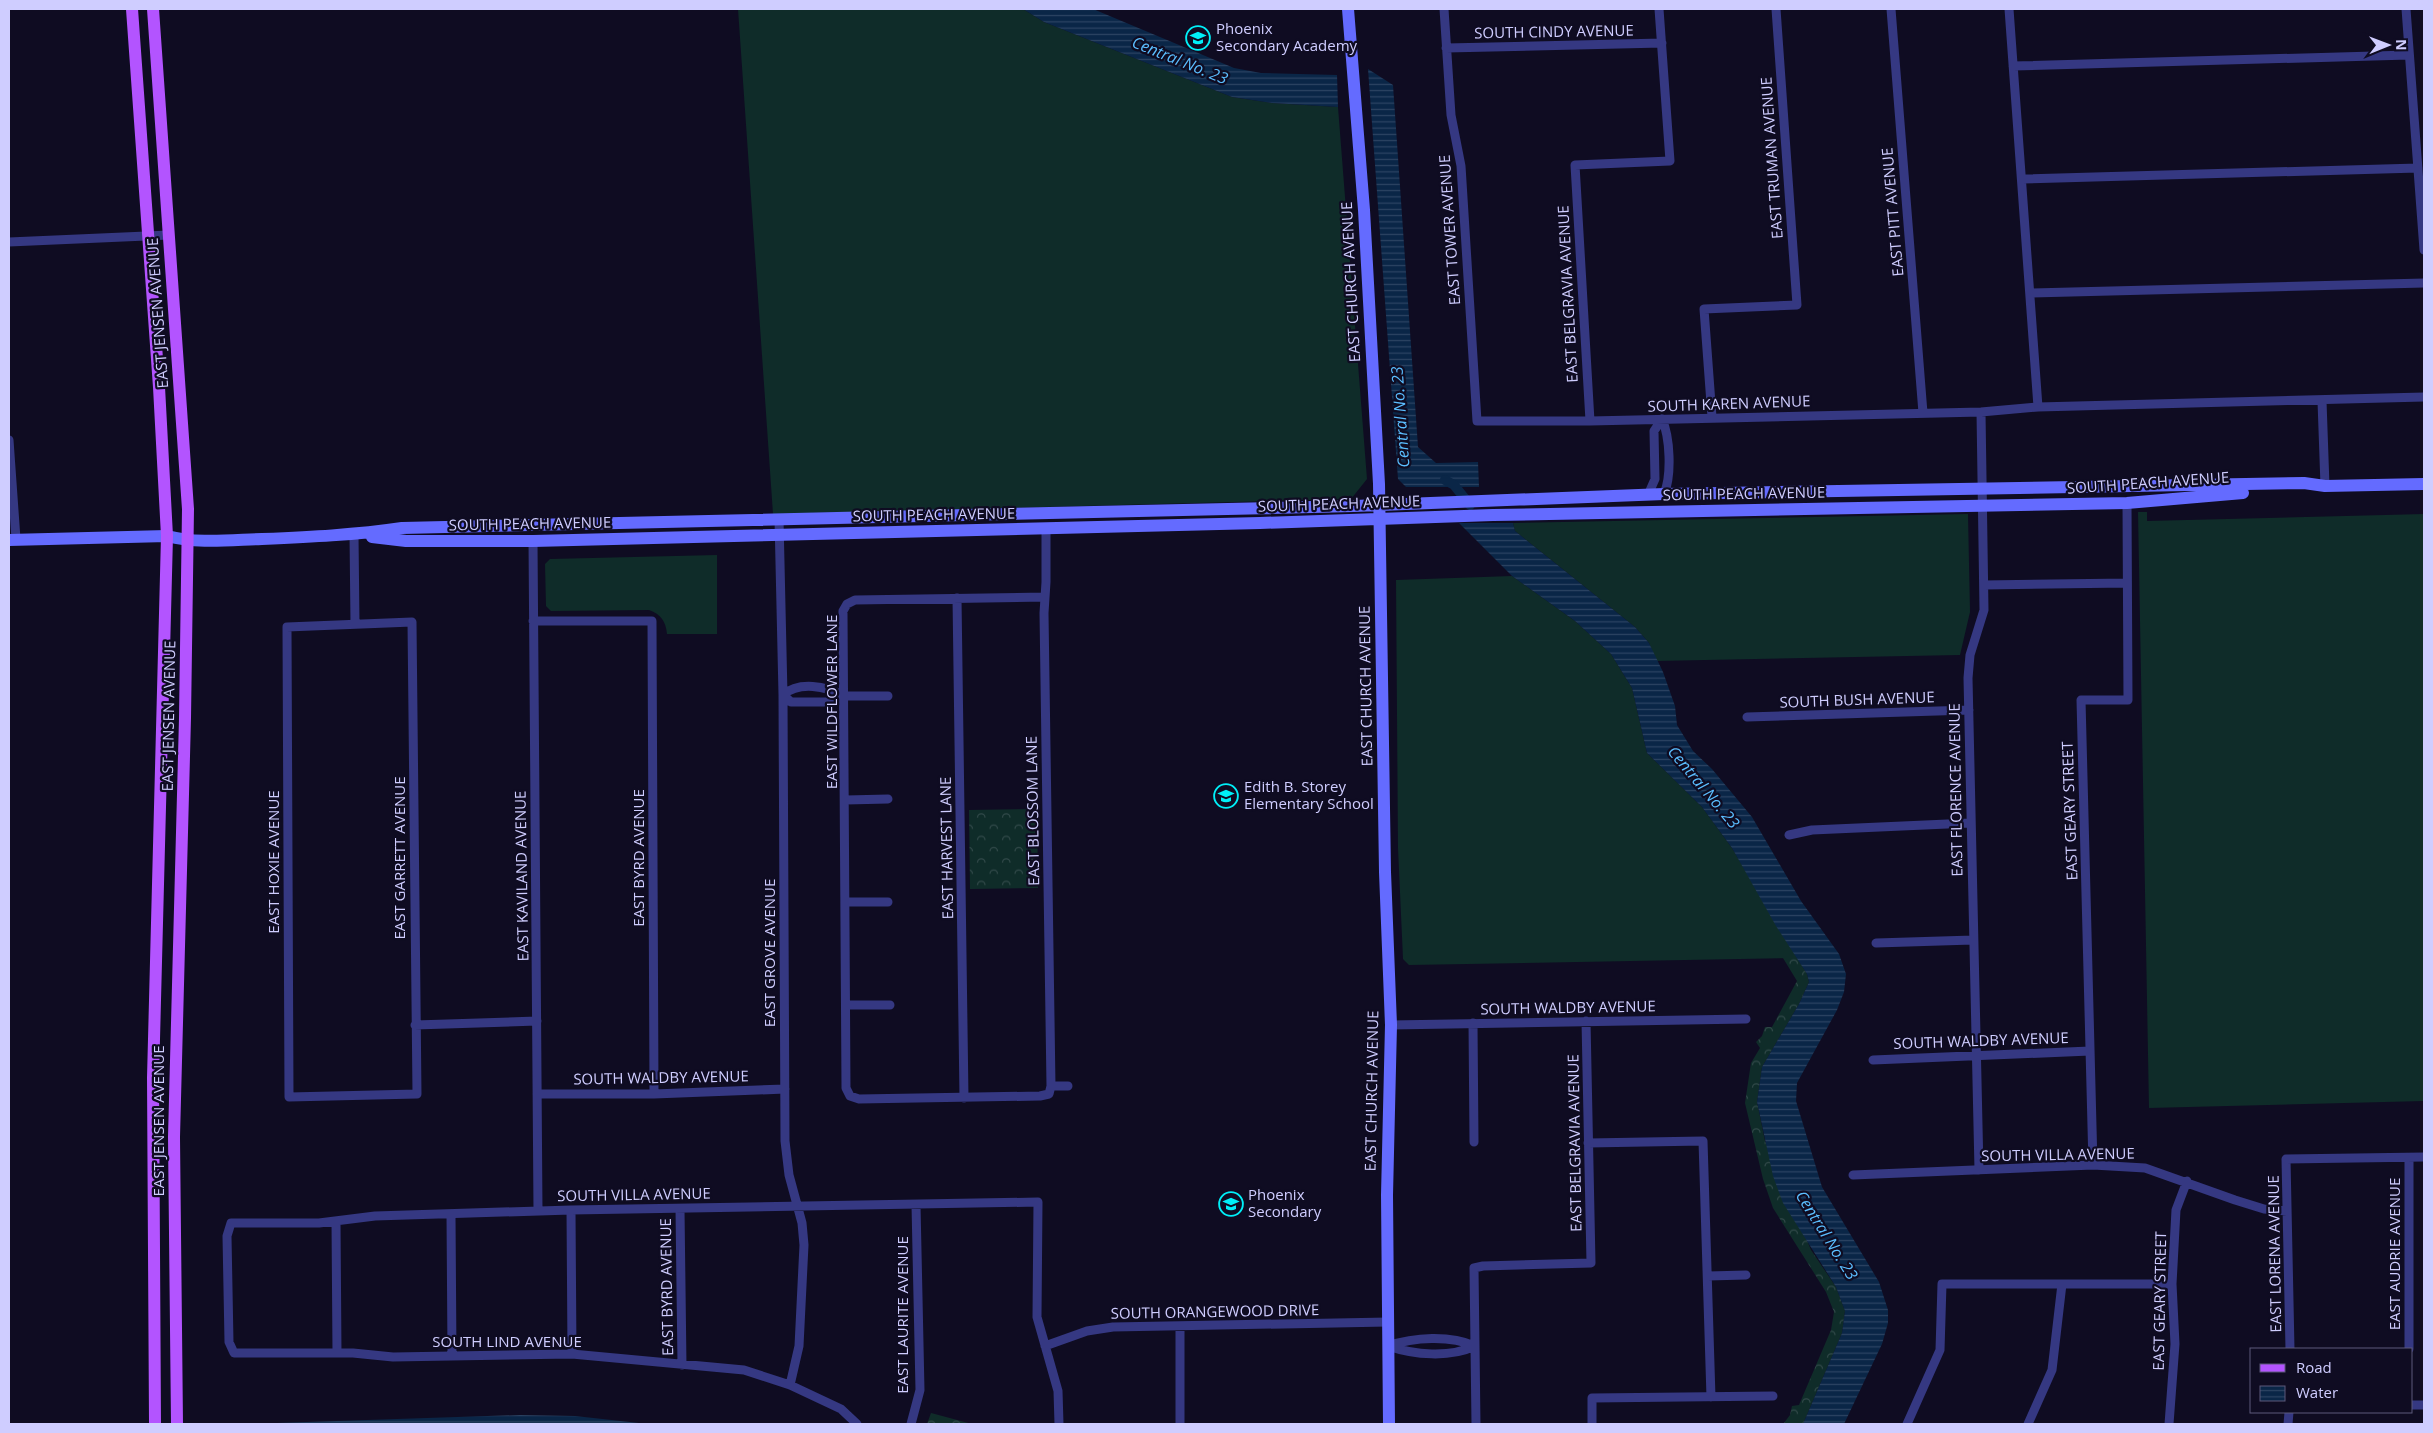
<svg xmlns="http://www.w3.org/2000/svg" width="2433" height="1433" font-family="'Open Sans',sans-serif">
  <style>
    .grass { fill: #0f2c29 }
    .forest { fill: url(#forest-crowns) }
    .water { fill: url(#water-rules) }
    .lines { fill: none; stroke-linecap: round; stroke-linejoin: round }
    .canal { stroke: #0a2647; stroke-width: 10 }
    .street { stroke: #353882; stroke-width: 9 }
    .secondary { stroke: #646bff; stroke-width: 12 }
    .primary { stroke: #b354ff; stroke-width: 12 }
    .labels { text-anchor: middle; stroke-width: 4.5; stroke-linejoin: round; paint-order: stroke }
    .poi-label { font-size: 15px; fill: #cfcdff; stroke: #0f0c22; text-anchor: start }
    .street-label { font-size: 15px; fill: #cfcdff; stroke: #0f0c22 }
    .water-label { font-size: 16px; font-style: italic; fill: #5bbeff; stroke: #0f0c22 }
  </style>
  <defs>
    <pattern id="forest-crowns" width="20" height="18" patternUnits="userSpaceOnUse" patternTransform="scale(1.25)"><rect width="20" height="18" fill="#0f2c29"/><path d="M2 6a3 3 0 1 1 6 0M12 15a3 3 0 1 1 6 0" fill="none" stroke="#314949"/></pattern>
    <pattern id="water-rules" width="6" height="5" patternUnits="userSpaceOnUse" patternTransform="scale(1.25)"><rect width="6" height="5" fill="#0a2647"/><path d="M0 2.5h6" fill="none" stroke="#2d4463"/></pattern>
  </defs>
  <rect width="100%" height="100%" fill="#0f0c22"/>
  <!-- grass -->
  <path class="grass" d="M738,9H1023L1044,22L1232,97L1272,103L1338,107L1367,479L1351,499L773,514Z
    M2138,512H2147V521L2424,514V1101L2149,1108Z
    M1968,514L1970,612L1960,655L1656,661L1649,643L1635,627L1515,531L1513,523Z
    M717,555V634H667C666,622 661,614 649,610L551,611L546,606L545,564L550,559Z
    M1512,576L1575,621L1611,654L1632,688L1647,753L1702,807L1732,848L1797,958L1409,965L1403,959L1398,848L1396,580Z"/>
  <!-- forest -->
  <path class="forest" d="M1037,809L1038,888L970,889L969,810Z
    M1783,958H1797L1807,974L1809,982L1799,1004L1762,1067L1757,1102L1765,1141L1811,1250L1836,1287L1845,1311L1842,1333L1803,1424L1784,1423L1790,1415L1792,1406L1799,1405L1831,1330L1834,1312L1826,1292L1773,1208L1763,1179L1745,1103L1751,1063L1760,1048L1756,1042L1762,1036L1765,1027H1772L1797,981Z
    M931,1413L972,1424H927Z"/>
  <!-- water -->
  <path class="water" d="M1023,9H1093L1234,68L1261,73L1337,75L1338,107L1272,103L1232,97L1044,22Z
    M1368,69L1393,85L1418,447L1436,463L1478,462L1479,487H1406L1398,479Z
    M1459,523H1513L1515,531L1635,627L1649,643L1663,672L1675,706L1677,725L1693,751L1712,769L1752,817L1801,901L1839,954L1846,974L1844,992L1837,1010L1797,1083L1796,1101L1822,1187L1879,1282L1888,1310V1323L1882,1344L1844,1424H1803L1842,1333L1845,1311L1836,1287L1783,1203L1773,1176L1757,1102L1762,1067L1799,1004L1809,982L1807,974L1776,926L1732,848L1702,807L1647,753L1632,688L1611,654L1575,621L1512,576Z
    M520,1415L575,1416L648,1424H249Z"/>
  <g class="lines">
    <!-- canal -->
    <path class="canal" d="M1445,480L1454,485L1470,505"/>
    <!-- street -->
    <path class="street" d="M1444,9L1451,115L1461,166L1477,421H1590L1981,412L2038,407L2424,397
      M1891,9L1923,413
      M2009,9L2038,407
      M2406,9L2424,250
      M1446,48L1662,43
      M2013,66L2409,55
      M2022,179L2418,168
      M9,242L169,235
      M2030,293L2424,283
      M2322,401L2325,486
      M1712,417L1704,309L1797,305L1776,9
      M1662,419C1670,437 1672,475 1664,494
      M1590,421L1575,165L1670,161L1659,9
      M9,440L16,539
      M1648,495L1655,479L1654,431L1662,419
      M779,519L783,695L785,1141L789,1175L802,1223L804,1245L799,1346L790,1385
      M354,535L355,624
      M533,541L538,1211
      M1984,585L2127,583
      M1045,597L855,600L847,604L843,611L846,1088L850,1096L859,1099L1040,1096L1049,1094L1051,1086L1044,613L1046,582V528
      M957,598L964,1098
      M533,621H652L654,1094
      M412,622L417,1094L289,1097L287,627Z
      M844,696C826,686 799,681 783,695L791,702H829L844,696H888
      M1747,717L1969,710
      M846,800L888,799
      M1789,835L1812,830L1970,823
      M846,902H888
      M1876,943L1973,940
      M846,1005H890
      M1473,1023L1474,1142
      M415,1025L537,1021
      M1391,1025L1746,1019
      M1873,1060L2090,1051
      M1051,1086H1068
      M537,1094H654L785,1089
      M1588,1143L1703,1141L1711,1397
      M2409,1158V1349
      M2093,1165L2081,700H2128L2127,503
      M1979,1170L1968,678L1970,655L1984,610L1981,412
      M1853,1175L2093,1165L2145,1168L2235,1200L2264,1209L2287,1211
      M680,1209L682,1365
      M571,1210L572,1354
      M451,1215L452,1355
      M336,1221L337,1353
      M1708,1276L1746,1275
      M1180,1326V1424
      M1045,1346L1087,1331L1113,1327L1388,1322
      M1388,1346C1414,1355 1450,1358 1475,1346
      M1388,1346C1414,1337 1450,1335 1475,1346
      M2290,1349L2286,1159L2424,1157
      M2412,1405H2424
      M857,1424L841,1409L790,1385L744,1370L572,1354L393,1357L353,1353H234L229,1342L227,1236L231,1223H319L375,1216L571,1210L1038,1202L1037,1317L1058,1391L1059,1424
      M911,1424L920,1390L916,1205
      M1476,1424L1474,1268L1483,1266L1591,1263L1586,1021
      M1592,1424V1398L1773,1396
      M1907,1424L1940,1350L1942,1284H2172
      M2028,1424L2052,1370L2062,1284
      M2169,1424L2175,1344L2172,1284L2176,1210L2187,1181
      M2288,1424L2289,1412"/>
    <!-- secondary -->
    <path class="secondary" d="M1348,9L1364,210L1379,484L1385,872L1391,1025L1387,1195L1389,1424
      M372,537L406,541H533L1260,523L1493,515L2127,503L2243,493
      M9,540L167,536C198,544 230,540 262,539C309,537 355,535 402,528L1354,506L1664,494L2304,483L2325,486L2424,484"/>
    <!-- primary -->
    <path class="primary" d="M132,9L159,387L167,536L153,1078L155,1424
      M153,9L188,509L185,718L174,1137L177,1424"/>
  </g>
  <!-- icons -->
  <defs>
    <g id="school-ring" transform="scale(1.25)"><circle r="9.5" fill="#0f0c22" stroke="#00f0f8" stroke-width="1.5"/><path d="M0-5L7-2L0 1L-7-2ZM-4 1L0 2.5L4 1V4Q0 6-4 4Z" fill="#00f0f8"/></g>
  </defs>
  <g fill-rule="evenodd">
    <use href="#school-ring" x="1198" y="38"/>
    <use href="#school-ring" x="1226" y="796"/>
    <use href="#school-ring" x="1231" y="1204"/>
  </g>
  <g class="labels">
    <!-- poi labels -->
    <g class="poi-label">
      <text x="1216" y="34">Phoenix<tspan x="1216" dy="17">Secondary Academy</tspan></text>
      <text x="1244" y="792">Edith B. Storey<tspan x="1244" dy="17">Elementary School</tspan></text>
      <text x="1248" y="1200">Phoenix<tspan x="1248" dy="17">Secondary</tspan></text>
    </g>
    <!-- street labels -->
    <g class="street-label">
      <text transform="translate(1554 32) rotate(-1)" y="5">SOUTH CINDY AVENUE</text>
      <text transform="translate(1772 158) rotate(-94)" y="5">EAST TRUMAN AVENUE</text>
      <text transform="translate(1893 212) rotate(-95)" y="5">EAST PITT AVENUE</text>
      <text transform="translate(1450 230) rotate(-94)" y="5">EAST TOWER AVENUE</text>
      <text transform="translate(1351 282) rotate(-93)" y="5">EAST CHURCH AVENUE</text>
      <text transform="translate(1568 294) rotate(-93)" y="5">EAST BELGRAVIA AVENUE</text>
      <text transform="translate(158 313) rotate(-94)" y="5">EAST JENSEN AVENUE</text>
      <text transform="translate(1729 404) rotate(-2)" y="5">SOUTH KAREN AVENUE</text>
      <text transform="translate(2148 483) rotate(-4)" y="5">SOUTH PEACH AVENUE</text>
      <text transform="translate(1744 494) rotate(-1)" y="5">SOUTH PEACH AVENUE</text>
      <text transform="translate(1339 504) rotate(-2)" y="5">SOUTH PEACH AVENUE</text>
      <text transform="translate(934 515) rotate(-1)" y="5">SOUTH PEACH AVENUE</text>
      <text transform="translate(530 524) rotate(-1)" y="5">SOUTH PEACH AVENUE</text>
      <text transform="translate(1366 686) rotate(-91)" y="5">EAST CHURCH AVENUE</text>
      <text transform="translate(1857 700) rotate(-2)" y="5">SOUTH BUSH AVENUE</text>
      <text transform="translate(832 702) rotate(-90)" y="5">EAST WILDFLOWER LANE</text>
      <text transform="translate(169 716) rotate(-89)" y="5">EAST JENSEN AVENUE</text>
      <text transform="translate(1956 790) rotate(-91)" y="5">EAST FLORENCE AVENUE</text>
      <text transform="translate(1033 811) rotate(-91)" y="5">EAST BLOSSOM LANE</text>
      <text transform="translate(2070 811) rotate(-92)" y="5">EAST GEARY STREET</text>
      <text transform="translate(947 848) rotate(-91)" y="5">EAST HARVEST LANE</text>
      <text transform="translate(400 858) rotate(-90)" y="5">EAST GARRETT AVENUE</text>
      <text transform="translate(639 858) rotate(-90)" y="5">EAST BYRD AVENUE</text>
      <text transform="translate(274 862) rotate(-90)" y="5">EAST HOXIE AVENUE</text>
      <text transform="translate(522 876) rotate(-91)" y="5">EAST KAVILAND AVENUE</text>
      <text transform="translate(770 953) rotate(-90)" y="5">EAST GROVE AVENUE</text>
      <text transform="translate(1568 1008) rotate(-1)" y="5">SOUTH WALDBY AVENUE</text>
      <text transform="translate(1981 1041) rotate(-2)" y="5">SOUTH WALDBY AVENUE</text>
      <text transform="translate(661 1078) rotate(-1)" y="5">SOUTH WALDBY AVENUE</text>
      <text transform="translate(1372 1091) rotate(-89)" y="5">EAST CHURCH AVENUE</text>
      <text transform="translate(159 1121) rotate(-90)" y="5">EAST JENSEN AVENUE</text>
      <text transform="translate(1575 1143) rotate(-91)" y="5">EAST BELGRAVIA AVENUE</text>
      <text transform="translate(2058 1155) rotate(-1)" y="5">SOUTH VILLA AVENUE</text>
      <text transform="translate(634 1195) rotate(-1)" y="5">SOUTH VILLA AVENUE</text>
      <text transform="translate(2275 1254) rotate(-91)" y="5">EAST LORENA AVENUE</text>
      <text transform="translate(2395 1254) rotate(-90)" y="5">EAST AUDRIE AVENUE</text>
      <text transform="translate(667 1287) rotate(-91)" y="5">EAST BYRD AVENUE</text>
      <text transform="translate(2160 1301) rotate(-89)" y="5">EAST GEARY STREET</text>
      <text transform="translate(1215 1312) rotate(-1)" y="5">SOUTH ORANGEWOOD DRIVE</text>
      <text transform="translate(903 1315) rotate(-90)" y="5">EAST LAURITE AVENUE</text>
      <text x="507" y="1347">SOUTH LIND AVENUE</text>
    </g>
    <!-- water labels -->
    <g class="water-label">
      <text transform="translate(1180 60) rotate(22)" y="6">Central No. 23</text>
      <text transform="translate(1400 417) rotate(-94)" y="6">Central No. 23</text>
      <text transform="translate(1704 787) rotate(50)" y="6">Central No. 23</text>
      <text transform="translate(1827 1235) rotate(58)" y="6">Central No. 23</text>
    </g>
  </g>
  <!-- border -->
  <rect width="2433" height="1433" fill="none" stroke="#cfcdff" stroke-width="20"/>
  <!-- legend -->
  <rect x="2250" y="1348" width="162" height="65" fill="#0f0c22" stroke="#5c597a"/>
  <rect x="2260" y="1364" width="25" height="8" fill="#b354ff" stroke="#5c597a"/>
  <text x="2296" y="1373" font-size="15" fill="#cfcdff">Road</text>
  <rect x="2260" y="1386" width="25" height="15" fill="url(#water-rules)" stroke="#5c597a"/>
  <text x="2296" y="1398" font-size="15" fill="#cfcdff">Water</text>
  <!-- north arrow -->
  <g transform="translate(2388 45) rotate(89)" stroke="#0f0c22" stroke-width="4" paint-order="stroke">
  <path d="M0-4L9 19L0 12L-9 19Z" fill="#cfcdff"/>
  <text y="-8" font-size="14" font-weight="bold" text-anchor="middle" fill="#cfcdff">N</text>
  </g>
</svg>
